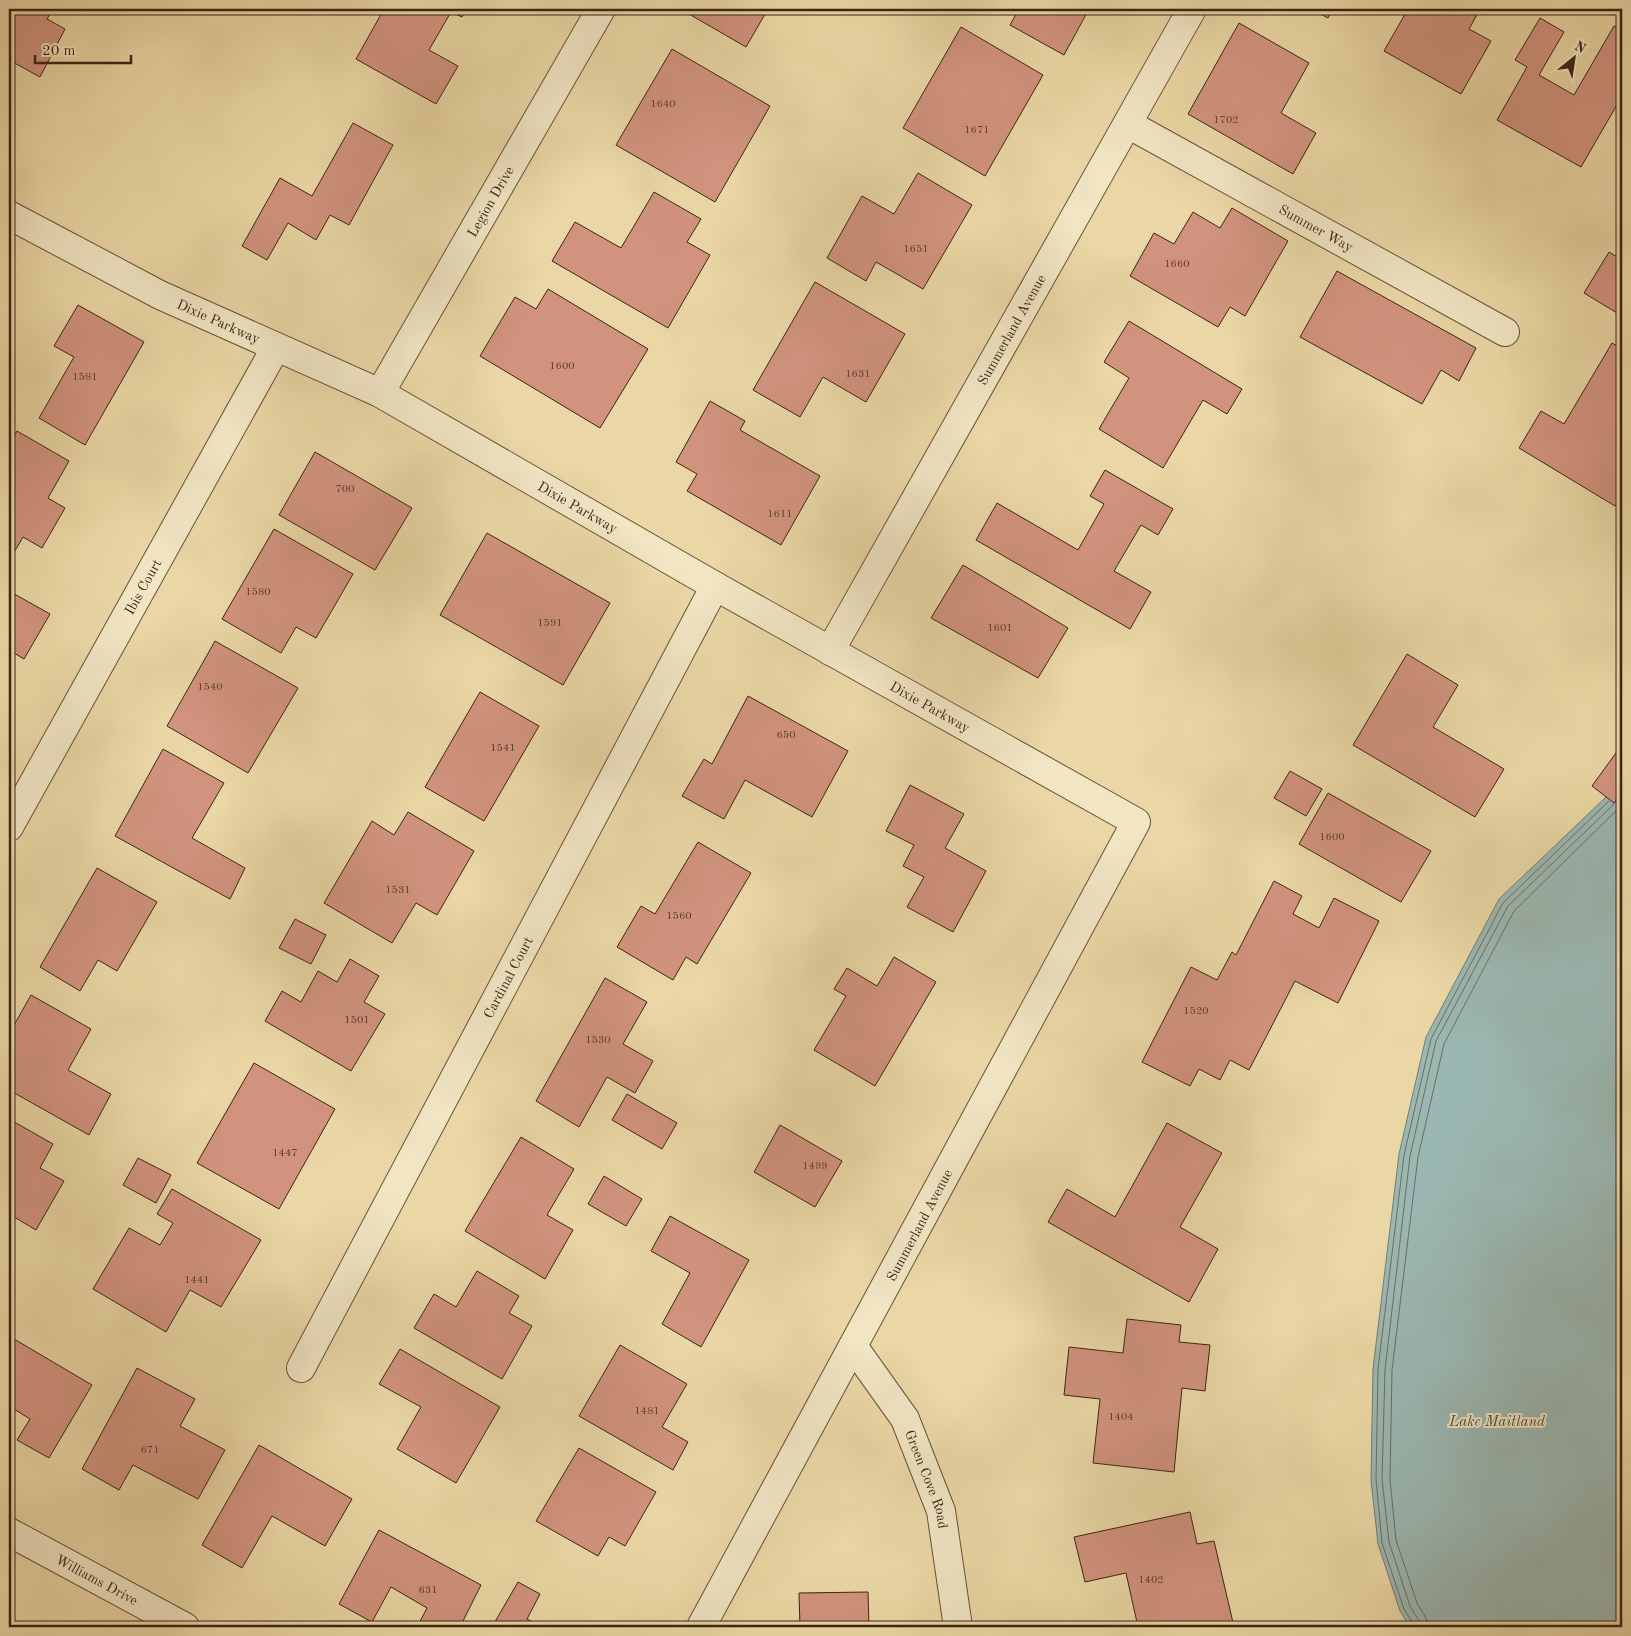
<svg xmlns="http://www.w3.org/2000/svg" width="1631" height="1636" font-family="'Old Standard TT',serif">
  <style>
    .water { fill: #9bb7b1; stroke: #757d73 }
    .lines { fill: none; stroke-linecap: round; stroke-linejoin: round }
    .shore { stroke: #6b6e64; stroke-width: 1 }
    .building { fill: #d1937e; stroke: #3b2516 }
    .minor-casing { stroke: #67523a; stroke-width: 30 }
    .minor { stroke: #f1e5c4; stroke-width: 28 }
    .labels { text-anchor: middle; stroke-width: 4; stroke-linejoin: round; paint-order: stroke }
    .number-label { font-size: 11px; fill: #604030 }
    .street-label { font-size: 14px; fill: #3b2516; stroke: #f1e5c4 }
    .water-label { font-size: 15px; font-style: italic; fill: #534a3d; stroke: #f1e5c4 }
  </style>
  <rect width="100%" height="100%" fill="#ead7a5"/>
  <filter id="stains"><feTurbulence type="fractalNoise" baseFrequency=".004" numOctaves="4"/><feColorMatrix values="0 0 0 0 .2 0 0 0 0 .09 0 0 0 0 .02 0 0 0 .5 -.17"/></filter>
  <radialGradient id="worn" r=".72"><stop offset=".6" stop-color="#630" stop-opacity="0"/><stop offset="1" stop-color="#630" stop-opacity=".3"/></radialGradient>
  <!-- water -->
  <path class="water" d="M1622,772V1627H1410L1400,1611L1378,1544L1371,1480L1373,1369L1399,1154L1426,1037L1499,899L1605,798Z"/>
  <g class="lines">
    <!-- shore -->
    <path class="shore" d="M1414,1627L1413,1623L1404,1609L1382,1543L1376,1479L1378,1369L1404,1155L1431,1039L1503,903L1609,801
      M1420,1627L1419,1621L1410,1606L1389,1542L1382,1479L1385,1370L1410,1156L1436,1041L1508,906L1614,804
      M1427,1627L1426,1618L1417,1603L1396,1540L1390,1479L1392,1370L1418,1157L1444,1044L1514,911L1622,805"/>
  </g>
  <!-- building -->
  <path class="building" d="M9,9H53L47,19L65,29L40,77L9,60Z
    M384,9H467L462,17L451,12L429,50L458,66L436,104L356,59Z
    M692,9H768L746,47L689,14Z
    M1019,9H1089L1064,55L1010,25Z
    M1311,9H1333L1328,18Z
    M1408,9H1480L1469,29L1491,41L1461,94L1384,51Z
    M1540,18L1564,32L1539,75L1574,95L1614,26L1622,31V96L1581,167L1497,120L1527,67L1515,60Z
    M1239,23L1309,63L1281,113L1316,133L1293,174L1188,114Z
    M961,27L1043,75L985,176L903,128Z
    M672,49L770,106L715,202L616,145Z
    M353,123L393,145L349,225L330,215L316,240L288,223L267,260L242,246L280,178L312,196Z
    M918,173L972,205L923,289L876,262L866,281L827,258L862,196L894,214Z
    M654,192L701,219L687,242L710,255L668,328L552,261L575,222L621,248Z
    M1232,208L1288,241L1245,316L1230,307L1218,327L1130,276L1154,233L1174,244L1193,212L1220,228Z
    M1609,252L1622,260V316L1584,293Z
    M1337,271L1476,348L1459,381L1441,370L1422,404L1300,337Z
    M815,282L905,334L866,402L823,377L800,417L753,390Z
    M548,289L648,349L600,428L480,356L515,297L536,309Z
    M78,305L144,342L85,445L39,418L74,357L54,346Z
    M1129,321L1242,389L1227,414L1203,400L1163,468L1099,429L1129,378L1104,362Z
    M1612,343L1622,349V494L1615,506L1519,448L1541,411L1564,424Z
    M710,401L745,421L740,430L820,476L781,545L687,491L697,474L676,462Z
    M17,431L69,461L48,498L65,508L42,548L23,537L9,561V445Z
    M315,452L412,508L375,570L279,515Z
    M1105,470L1173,509L1158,535L1141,525L1114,571L1151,592L1130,629L976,540L997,503L1078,550L1104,504L1090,496Z
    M274,529L353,574L316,638L296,627L281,653L222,619Z
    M487,533L610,603L563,685L440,615Z
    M963,565L1068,628L1038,678L931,618Z
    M9,591L50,614L24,659L9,650Z
    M215,641L298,688L248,773L167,726Z
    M1407,654L1458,685L1433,727L1504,769L1475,817L1353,745Z
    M480,692L539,726L484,821L425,787Z
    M748,696L848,751L812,817L745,780L724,819L682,796L704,759L712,764Z
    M1621,746L1622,792L1614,803L1592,786Z
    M163,749L224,783L192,838L245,868L230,899L115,836Z
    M1290,771L1322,789L1306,816L1274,798Z
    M910,785L964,814L945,848L986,871L953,932L907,907L924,877L903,866L914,845L886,831Z
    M1328,793L1431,851L1401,902L1299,844Z
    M408,812L474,851L437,915L416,903L392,943L324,903L372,821L394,835Z
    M698,842L751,873L697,964L686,957L673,980L617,947L641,906L655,914Z
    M97,868L157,902L117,971L98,960L80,991L40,967Z
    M1274,881L1302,896L1293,914L1319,928L1334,898L1379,921L1338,1003L1295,981L1249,1070L1230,1060L1220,1080L1199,1069L1190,1086L1142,1062L1191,967L1217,980L1232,952L1236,955Z
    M295,919L326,935L311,964L279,948Z
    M894,957L936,982L875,1086L814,1050L846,996L834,989L847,968L877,986Z
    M350,959L379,976L364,1002L385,1014L351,1071L265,1021L282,991L301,1002L318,971L337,982Z
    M605,978L647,1002L623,1044L653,1061L635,1093L607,1077L579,1127L536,1101Z
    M31,995L91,1029L68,1070L111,1094L89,1135L9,1090V1034Z
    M254,1063L335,1109L279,1209L197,1163Z
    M627,1094L677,1123L662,1149L612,1120Z
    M9,1119L53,1144L40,1168L64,1181L36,1230L9,1214Z
    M1167,1123L1222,1153L1180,1227L1218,1249L1189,1302L1048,1222L1067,1189L1115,1217Z
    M780,1125L842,1161L815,1207L754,1172Z
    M521,1137L574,1169L547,1215L573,1230L545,1279L465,1231Z
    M138,1158L171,1175L156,1203L123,1185Z
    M604,1176L642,1199L626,1226L588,1204Z
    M172,1189L261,1240L221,1307L190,1290L166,1332L93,1289L129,1228L160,1245L173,1223L157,1214Z
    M670,1216L749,1260L701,1347L662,1324L690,1273L651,1251Z
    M477,1271L519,1296L509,1313L532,1326L502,1379L414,1328L434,1294L456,1307Z
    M1127,1319L1181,1325L1179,1342L1210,1345L1205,1391L1182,1388L1174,1472L1093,1463L1100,1399L1064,1395L1069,1347L1123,1353Z
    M9,1336L92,1385L49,1458L17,1440L30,1419L9,1406Z
    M620,1345L687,1384L662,1427L688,1442L673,1470L579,1416Z
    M400,1349L500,1407L456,1483L397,1449L421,1407L379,1384Z
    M137,1368L195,1399L180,1426L225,1450L198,1499L133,1465L119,1490L82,1469Z
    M259,1445L352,1499L325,1546L272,1516L242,1568L202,1545Z
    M579,1448L656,1492L625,1546L609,1537L598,1556L536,1521Z
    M1190,1512L1197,1544L1214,1541L1234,1627H1136H1138L1126,1573L1085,1582L1074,1537Z
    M379,1530L481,1585L460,1627H417L427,1608L391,1587L372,1622L339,1604Z
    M518,1582L540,1594L527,1619L542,1627H492Z
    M868,1592L869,1627H800L799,1593Z"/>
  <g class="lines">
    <!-- minor casing -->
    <g class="minor-casing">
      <g id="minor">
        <path id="s1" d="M1128,124L1505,332"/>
        <path id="s2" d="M9,215L160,295L380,393L715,586L1136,822L701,1627"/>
        <path id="s3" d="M380,393L601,9"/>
        <path id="s4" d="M830,651L1192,9"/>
        <path id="s5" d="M9,827L276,347"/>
        <path id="s6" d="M853,1346L905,1419L941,1511L958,1627"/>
        <path id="s7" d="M301,1368L715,586"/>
        <path id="s8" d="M9,1532L185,1627"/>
      </g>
    </g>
    <!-- minor -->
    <use href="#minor" class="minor"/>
  </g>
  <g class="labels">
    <!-- number labels -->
    <g class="number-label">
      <text x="663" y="107">1640</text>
      <text x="1226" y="123">1702</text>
      <text x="977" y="133">1671</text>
      <text x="916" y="252">1651</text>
      <text x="1177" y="267">1660</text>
      <text x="562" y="369">1600</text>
      <text x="858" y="377">1631</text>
      <text x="85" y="380">1581</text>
      <text x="345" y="492">700</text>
      <text x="780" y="517">1611</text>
      <text x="258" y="595">1580</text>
      <text x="550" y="626">1591</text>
      <text x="1000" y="631">1601</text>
      <text x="210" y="690">1540</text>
      <text x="786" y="738">650</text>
      <text x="503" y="751">1541</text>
      <text x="1332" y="840">1600</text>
      <text x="398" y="893">1531</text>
      <text x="679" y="919">1560</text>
      <text x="1196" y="1014">1520</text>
      <text x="357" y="1023">1501</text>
      <text x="598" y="1043">1530</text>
      <text x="285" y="1156">1447</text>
      <text x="815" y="1169">1499</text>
      <text x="197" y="1283">1441</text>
      <text x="647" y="1414">1481</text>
      <text x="1121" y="1420">1404</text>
      <text x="150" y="1453">671</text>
      <text x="1151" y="1583">1402</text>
      <text x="428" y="1593">631</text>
    </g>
    <!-- street labels -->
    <g class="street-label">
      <text dy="5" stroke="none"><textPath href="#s3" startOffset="221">Legion Drive</textPath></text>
      <text dy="5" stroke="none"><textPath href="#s1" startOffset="215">Summer Way</textPath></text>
      <text dy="5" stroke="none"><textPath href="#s2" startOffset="235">Dixie Parkway</textPath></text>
      <text dy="5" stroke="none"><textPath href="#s4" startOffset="369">Summerland Avenue</textPath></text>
      <text dy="5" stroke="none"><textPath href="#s2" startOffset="640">Dixie Parkway</textPath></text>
      <text dy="5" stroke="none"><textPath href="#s5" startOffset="275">Ibis Court</textPath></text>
      <text dy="5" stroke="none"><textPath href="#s2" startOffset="1045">Dixie Parkway</textPath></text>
      <text dy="5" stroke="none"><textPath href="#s7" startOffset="442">Cardinal Court</textPath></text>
      <text transform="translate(919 1225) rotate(-62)" y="5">Summerland Avenue</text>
      <text dy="5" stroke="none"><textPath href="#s6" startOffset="154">Green Cove Road</textPath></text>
      <text dy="5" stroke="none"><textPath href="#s8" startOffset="100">Williams Drive</textPath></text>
    </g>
    <!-- water labels -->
    <g class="water-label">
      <text x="1497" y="1426">Lake Maitland</text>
    </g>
  </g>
  <!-- margin -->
  <rect width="1631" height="1636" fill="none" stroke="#ead7a5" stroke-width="30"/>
  <rect x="10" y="10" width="1611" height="1616" fill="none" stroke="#3b2516" stroke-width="2.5"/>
  <rect x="15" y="15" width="1601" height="1606" fill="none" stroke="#3b2516"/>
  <!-- north arrow -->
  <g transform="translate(1574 58) rotate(30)" stroke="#f1e5c4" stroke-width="4" paint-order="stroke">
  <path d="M0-4L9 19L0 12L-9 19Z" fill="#3b2516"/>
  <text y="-8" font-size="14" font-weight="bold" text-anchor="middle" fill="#3b2516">N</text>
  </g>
  <!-- scale -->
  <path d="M35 55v8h96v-8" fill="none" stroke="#3b2516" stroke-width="2.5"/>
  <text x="42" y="55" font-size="15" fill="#3b2516" stroke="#f1e5c4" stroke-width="4" paint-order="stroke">20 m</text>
  <rect width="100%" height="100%" filter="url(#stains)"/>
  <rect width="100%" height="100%" fill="url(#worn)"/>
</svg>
